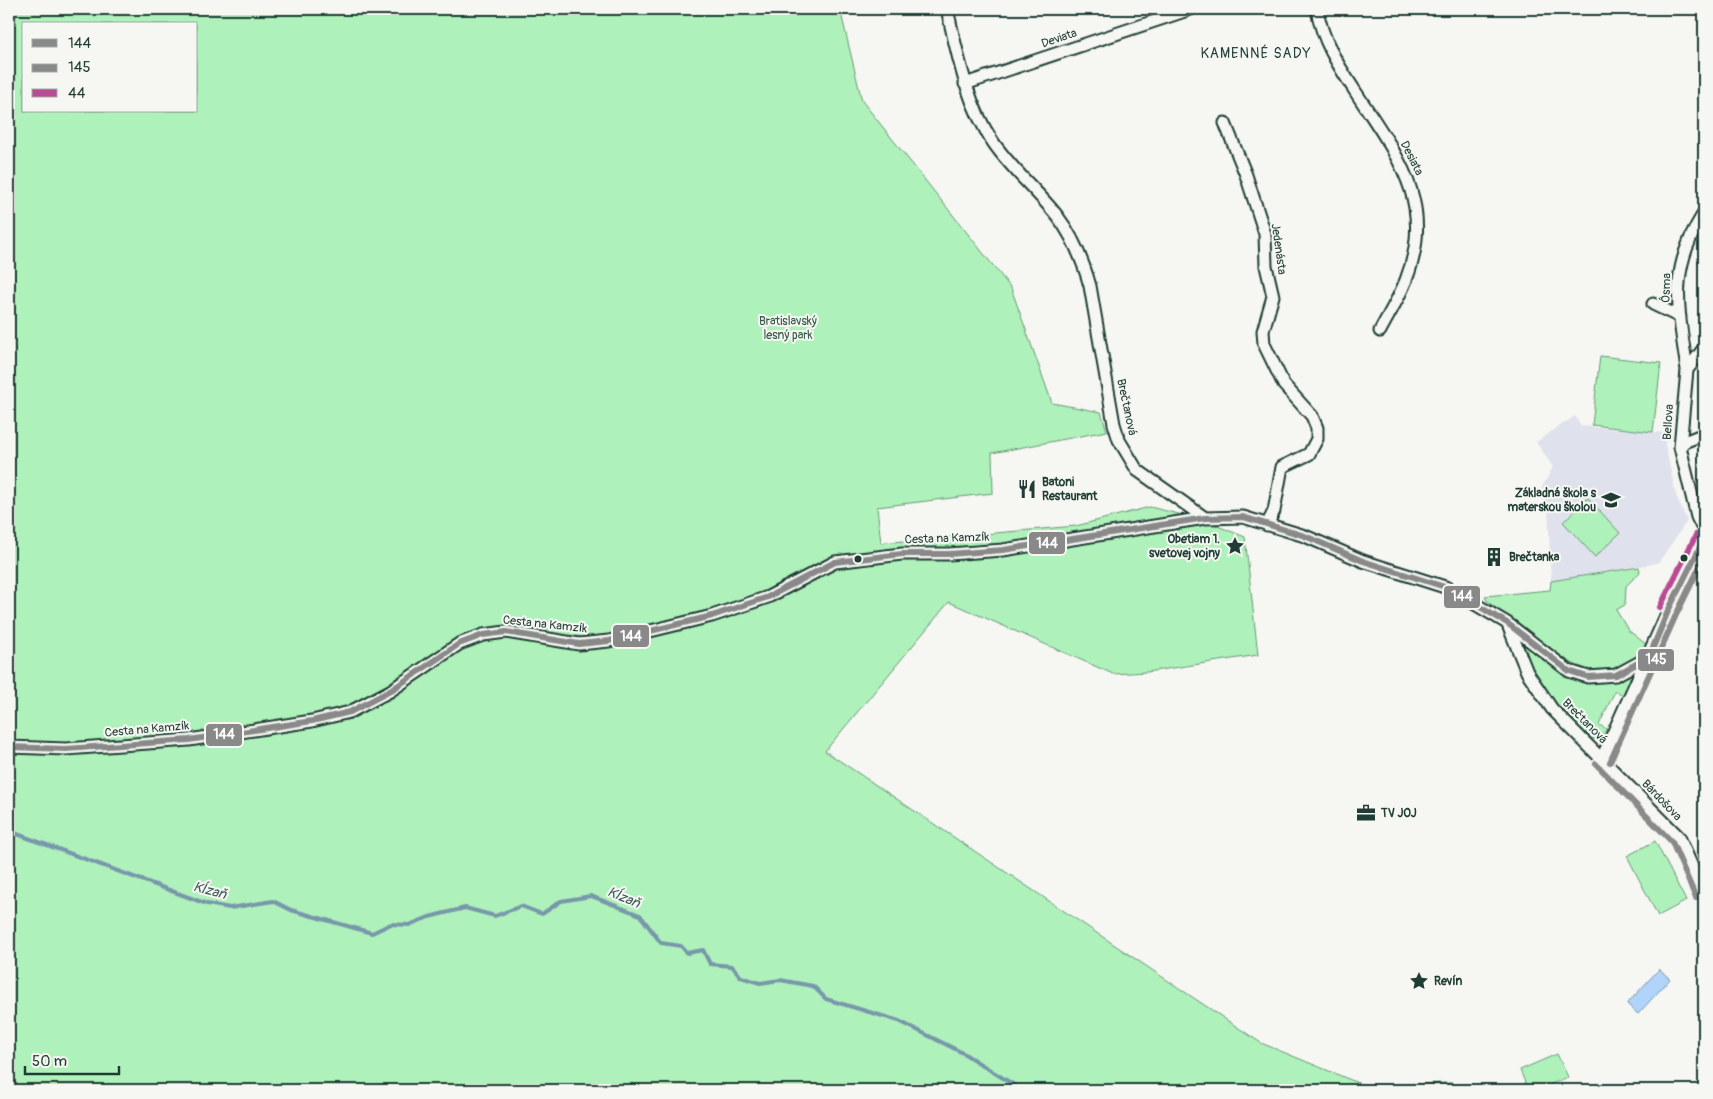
<svg xmlns="http://www.w3.org/2000/svg" width="1713" height="1099" font-family="Pangolin,sans-serif">
  <style>
    .built { fill: #dfe1ed }
    .green { fill: #aff1ba; stroke: #679777; fill-rule: evenodd }
    .water { fill: #b1d5fa; stroke: #7798ab }
    .lines { fill: none; stroke-linecap: round; stroke-linejoin: round }
    .stream { stroke: #7798ab; stroke-width: 4 }
    .street-casing { stroke: #1f3d34; stroke-width: 15 }
    .street { stroke: #f6f6f2; stroke-width: 11 }
    .bus-1-casing { stroke: #f6f6f2; stroke-width: 10 }
    .bus-2-casing { stroke: #f6f6f2; stroke-width: 10 }
    .bus-3-casing { stroke: #f6f6f2; stroke-width: 10 }
    .bus-1 { stroke: #898989; stroke-width: 6 }
    .bus-2 { stroke: #898989; stroke-width: 6 }
    .bus-3 { stroke: #b94b94; stroke-width: 6 }
    .bus-dot { fill: #1f3d34; stroke: #f6f6f2; stroke-width: 2 }
    .labels { text-anchor: middle; stroke-width: 4; stroke-linejoin: round; paint-order: stroke }
    .street-label { font-size: 12px; fill: #1f3d34; stroke: #f6f6f2 }
    .park-label { font-size: 12px; fill: #355848; stroke: #f6f6f2 }
    .poi-label { font-size: 12px; font-weight: bold; fill: #1f3d34; stroke: #f6f6f2; text-anchor: start }
    .neighbourhood-label { font-size: 14px; letter-spacing: 1px; fill: #1f3d34; stroke: #f6f6f2 }
    .water-label { font-size: 14px; font-style: italic; fill: #3c5b5c; stroke: #f6f6f2 }
    .line-badge { stroke: #f6f6f2; stroke-width: 2 }
    .badge-label { font-size: 14px; text-anchor: middle; font-weight: bold; fill: #fff }
  </style>
  <rect width="100%" height="100%" fill="#f6f6f2"/>
  <filter id="ink" filterUnits="userSpaceOnUse"><feTurbulence type="fractalNoise" baseFrequency=".02" numOctaves="2"/><feDisplacementMap in="SourceGraphic" scale="10" xChannelSelector="R" yChannelSelector="G"/><feConvolveMatrix kernelMatrix="1 2 1 2 8 2 1 2 1" color-interpolation-filters="sRGB"/></filter>
  <g filter="url(#ink)">
    <!-- built -->
    <path class="built" d="M1575,416L1581,426L1666,433L1665,445L1676,495L1687,521L1658,563L1551,581L1548,506L1538,495L1553,467L1536,442Z"/>
    <!-- green -->
    <path class="green" d="M9,9H840L862,101L1011,288L1052,403L1101,412L1107,431L992,453L993,493L877,507L881,543L1076,526L1150,507L1203,520L1245,537L1258,655L1147,672L1113,674L949,602L825,751L1261,1043L1363,1085L1452,1083L1456,1090H9ZM24,24H196V111H24Z
      M1600,356L1661,363L1653,432L1592,425Z
      M1588,498L1620,533L1595,557L1563,522Z
      M1639,567L1640,572L1626,586L1625,605L1616,610L1628,630L1647,645C1608,691 1575,668 1536,639C1520,626 1503,614 1487,601L1485,596L1550,590L1551,581Z
      M1514,636C1554,667 1575,695 1628,676L1631,679L1625,696L1615,691L1599,725L1607,729L1597,740C1563,732 1529,665 1514,636Z
      M1655,841L1686,901L1658,916L1627,856Z
      M1557,1054L1568,1077L1537,1090H1528L1520,1070Z"/>
    <!-- water -->
    <path class="water" d="M1659,969L1670,979L1638,1014L1627,1004Z"/>
    <g class="lines">
      <!-- stream -->
      <path class="stream" d="M9,831L207,904L230,908L273,901L291,910L372,933L391,924L409,925L429,917L465,908L495,916L521,906L542,914L561,901L591,896L640,915L661,943L681,946L687,953L703,950L710,964L732,966L741,977L760,983L780,980L813,986L826,999L899,1021L963,1053L1022,1090"/>
      <!-- street casing -->
      <g class="street-casing">
        <path id="street" d="M947,9C958,55 966,102 993,142C1011,169 1038,191 1058,217C1074,238 1083,261 1090,286L1114,424L1119,440L1137,470L1205,518
          M1317,9C1322,40 1338,65 1355,91C1395,153 1437,202 1406,280C1399,298 1389,314 1380,331
          M965,84L1191,9
          M1225,123L1246,175L1265,234L1266,266L1273,296L1263,331L1264,344L1284,385L1312,416L1317,428V439L1309,454L1282,467L1274,511L1267,525
          M1653,304L1680,317
          M1704,348L1687,370L1680,447L1697,517L1704,531
          M1687,370C1678,306 1668,270 1704,213
          M1680,447L1684,442L1704,434
          M1508,625L1527,672L1552,709L1679,837L1704,894
          M9,747L66,749L189,740L312,721L350,712L390,691L459,644L483,635L506,632L579,644L609,641L712,616L768,597L835,562L902,554H949L1003,550L1205,518L1243,517L1305,536L1363,561L1448,588L1507,623L1569,671L1588,677L1616,675L1649,657
          M1602,758L1668,611L1704,539"/>
      </g>
      <!-- street -->
      <use href="#street" class="street"/>
      <!-- bus-1 casing -->
      <g class="bus-1-casing">
        <path id="bus-1" d="M1649,657L1668,611L1704,539
          M9,747L66,749L189,740L312,721L350,712L390,691L459,644L483,635L506,632L579,644L609,641L712,616L768,597L835,562L902,554H949L1003,550L1205,518L1243,517L1305,536L1363,561L1448,588L1507,623L1569,671L1588,677L1616,675L1649,657"/>
      </g>
      <!-- bus-2 casing -->
      <g class="bus-2-casing">
        <path id="bus-2" d="M1610,762L1676,615L1704,558
          M1596,764L1672,842L1696,898"/>
      </g>
      <!-- bus-3 casing -->
      <g class="bus-3-casing">
        <path id="bus-3" d="M1660,607L1696,535"/>
      </g>
      <!-- bus-1 -->
      <use href="#bus-1" class="bus-1"/>
      <!-- bus-2 -->
      <use href="#bus-2" class="bus-2"/>
      <!-- bus-3 -->
      <use href="#bus-3" class="bus-3"/>
    </g>
  </g>
  <!-- icons -->
  <defs>
    <g id="restaurant-bare" transform="scale(1.5)"><path d="M-5-6h1v4h1v-4h1v4h1v-4h1v5L-1.5 .5V6h-2V.5L-5-1ZM5-6V6H3V1.5H1.5Q1.5-4 5-6Z" fill="#1f3d34" stroke="#f6f6f2" stroke-width="2.5" paint-order="stroke"/></g>
    <g id="school-bare" transform="scale(1.5)"><path d="M0-5L7-2L0 1L-7-2ZM-4 1L0 2.5L4 1V4Q0 6-4 4Z" fill="#1f3d34" stroke="#f6f6f2" stroke-width="2.5" paint-order="stroke"/></g>
    <g id="sight-bare" transform="scale(1.5)"><path d="M0-6L1.8-2.2L6-1.7L2.9 1.2L3.7 5.4L0 3.3L-3.7 5.4L-2.9 1.2L-6-1.7L-1.8-2.2Z" fill="#1f3d34" stroke="#f6f6f2" stroke-width="2.5" paint-order="stroke"/></g>
    <g id="building-bare" transform="scale(1.5)"><path d="M-4-6H4V6H1V3H-1V6H-4ZM-2.5-4.3h1.7v1.8h-1.7ZM.8-4.3h1.7v1.8H.8ZM-2.5-1h1.7V.8h-1.7ZM.8-1h1.7V.8H.8Z" fill="#1f3d34" stroke="#f6f6f2" stroke-width="2.5" paint-order="stroke"/></g>
    <g id="office-bare" transform="scale(1.5)"><path d="M-6-3h4V-5.5h4V-3h4V5H-6ZM-1-4.5V-3h2v-1.5ZM-6 0V1H6V0Z" fill="#1f3d34" stroke="#f6f6f2" stroke-width="2.5" paint-order="stroke"/></g>
  </defs>
  <g fill-rule="evenodd">
    <use href="#restaurant-bare" x="1027" y="489"/>
    <use href="#school-bare" x="1611" y="500"/>
    <use href="#sight-bare" x="1235" y="546"/>
    <use href="#building-bare" x="1494" y="557"/>
    <use href="#office-bare" x="1366" y="813"/>
    <use href="#sight-bare" x="1419" y="981"/>
  </g>
  <!-- markers -->
  <g class="bus-dot">
    <circle cx="1684" cy="558" r="4.5"/>
    <circle cx="858" cy="559" r="4.5"/>
  </g>
  <g class="labels">
    <!-- street labels -->
    <g class="street-label">
      <text transform="translate(1059 38) rotate(-19)" y="4">Deviata</text>
      <text transform="translate(1412 158) rotate(63)" y="4">Desiata</text>
      <text transform="translate(1279 249) rotate(82)" y="4">Jedenásta</text>
      <text transform="translate(1666 288) rotate(-88)" y="4">Ôsma</text>
      <text transform="translate(1127 407) rotate(78)" y="4">Brečtanová</text>
      <text transform="translate(1668 422) rotate(-86)" y="4">Bellova</text>
      <text transform="translate(947 538) rotate(-2)" y="4">Cesta na Kamzík</text>
      <text transform="translate(545 624) rotate(6)" y="4">Cesta na Kamzík</text>
      <text transform="translate(1585 721) rotate(45)" y="4">Brečtanová</text>
      <text transform="translate(147 729) rotate(-5)" y="4">Cesta na Kamzík</text>
      <text transform="translate(1662 800) rotate(46)" y="4">Bárdošova</text>
    </g>
    <!-- park labels -->
    <g class="park-label">
      <text x="788" y="325">Bratislavský<tspan x="788" dy="14">lesný park</tspan></text>
    </g>
    <!-- poi labels -->
    <g class="poi-label">
      <text x="1042" y="486">Batoni<tspan x="1042" dy="14">Restaurant</tspan></text>
      <text x="1596" y="497" text-anchor="end">Základná škola s<tspan x="1596" dy="14">materskou školou</tspan></text>
      <text x="1220" y="543" text-anchor="end">Obetiam 1.<tspan x="1220" dy="14">svetovej vojny</tspan></text>
      <text x="1509" y="561">Brečtanka</text>
      <text x="1381" y="817">TV JOJ</text>
      <text x="1434" y="985">Revín</text>
    </g>
    <!-- neighbourhood labels -->
    <g class="neighbourhood-label">
      <text x="1256" y="58">KAMENNÉ SADY</text>
    </g>
    <!-- water labels -->
    <g class="water-label">
      <text transform="translate(210 890) rotate(15)" y="5">Kĺzaň</text>
      <text transform="translate(624 897) rotate(23)" y="5">Kĺzaň</text>
    </g>
  </g>
  <g class="line-badge">
    <rect x="1028" y="531" width="38" height="24" rx="5" fill="#898989"/>
    <rect x="1443" y="585" width="38" height="24" rx="5" fill="#898989"/>
    <rect x="612" y="624" width="38" height="24" rx="5" fill="#898989"/>
    <rect x="1637" y="648" width="38" height="24" rx="5" fill="#898989"/>
    <rect x="205" y="723" width="38" height="24" rx="5" fill="#898989"/>
  </g>
  <g class="badge-label">
    <text x="1047" y="548">144</text>
    <text x="1462" y="601">144</text>
    <text x="631" y="641">144</text>
    <text x="1656" y="664">145</text>
    <text x="224" y="739">144</text>
  </g>
  <!-- margin -->
  <rect width="1713" height="1099" fill="none" stroke="#f6f6f2" stroke-width="30"/>
  <rect x="15" y="15" width="1683" height="1069" fill="none" stroke="#1f3d34" stroke-width="2" filter="url(#ink)"/>
  <!-- legend -->
  <rect x="22" y="22" width="175" height="90" fill="#f6f6f2" stroke="#a0aca6"/>
  <rect x="32" y="39" width="25" height="8" fill="#898989" stroke="#a0aca6"/>
  <text x="68" y="48" font-size="15" fill="#1f3d34">144</text>
  <rect x="32" y="64" width="25" height="8" fill="#898989" stroke="#a0aca6"/>
  <text x="68" y="72" font-size="15" fill="#1f3d34">145</text>
  <rect x="32" y="89" width="25" height="8" fill="#b94b94" stroke="#a0aca6"/>
  <text x="68" y="98" font-size="15" fill="#1f3d34">44</text>
  <!-- scale -->
  <path d="M25 1066v8h94v-8" fill="none" stroke="#1f3d34" stroke-width="2.5"/>
  <text x="32" y="1066" font-size="15" fill="#1f3d34" stroke="#f6f6f2" stroke-width="4" paint-order="stroke">50 m</text>
</svg>
